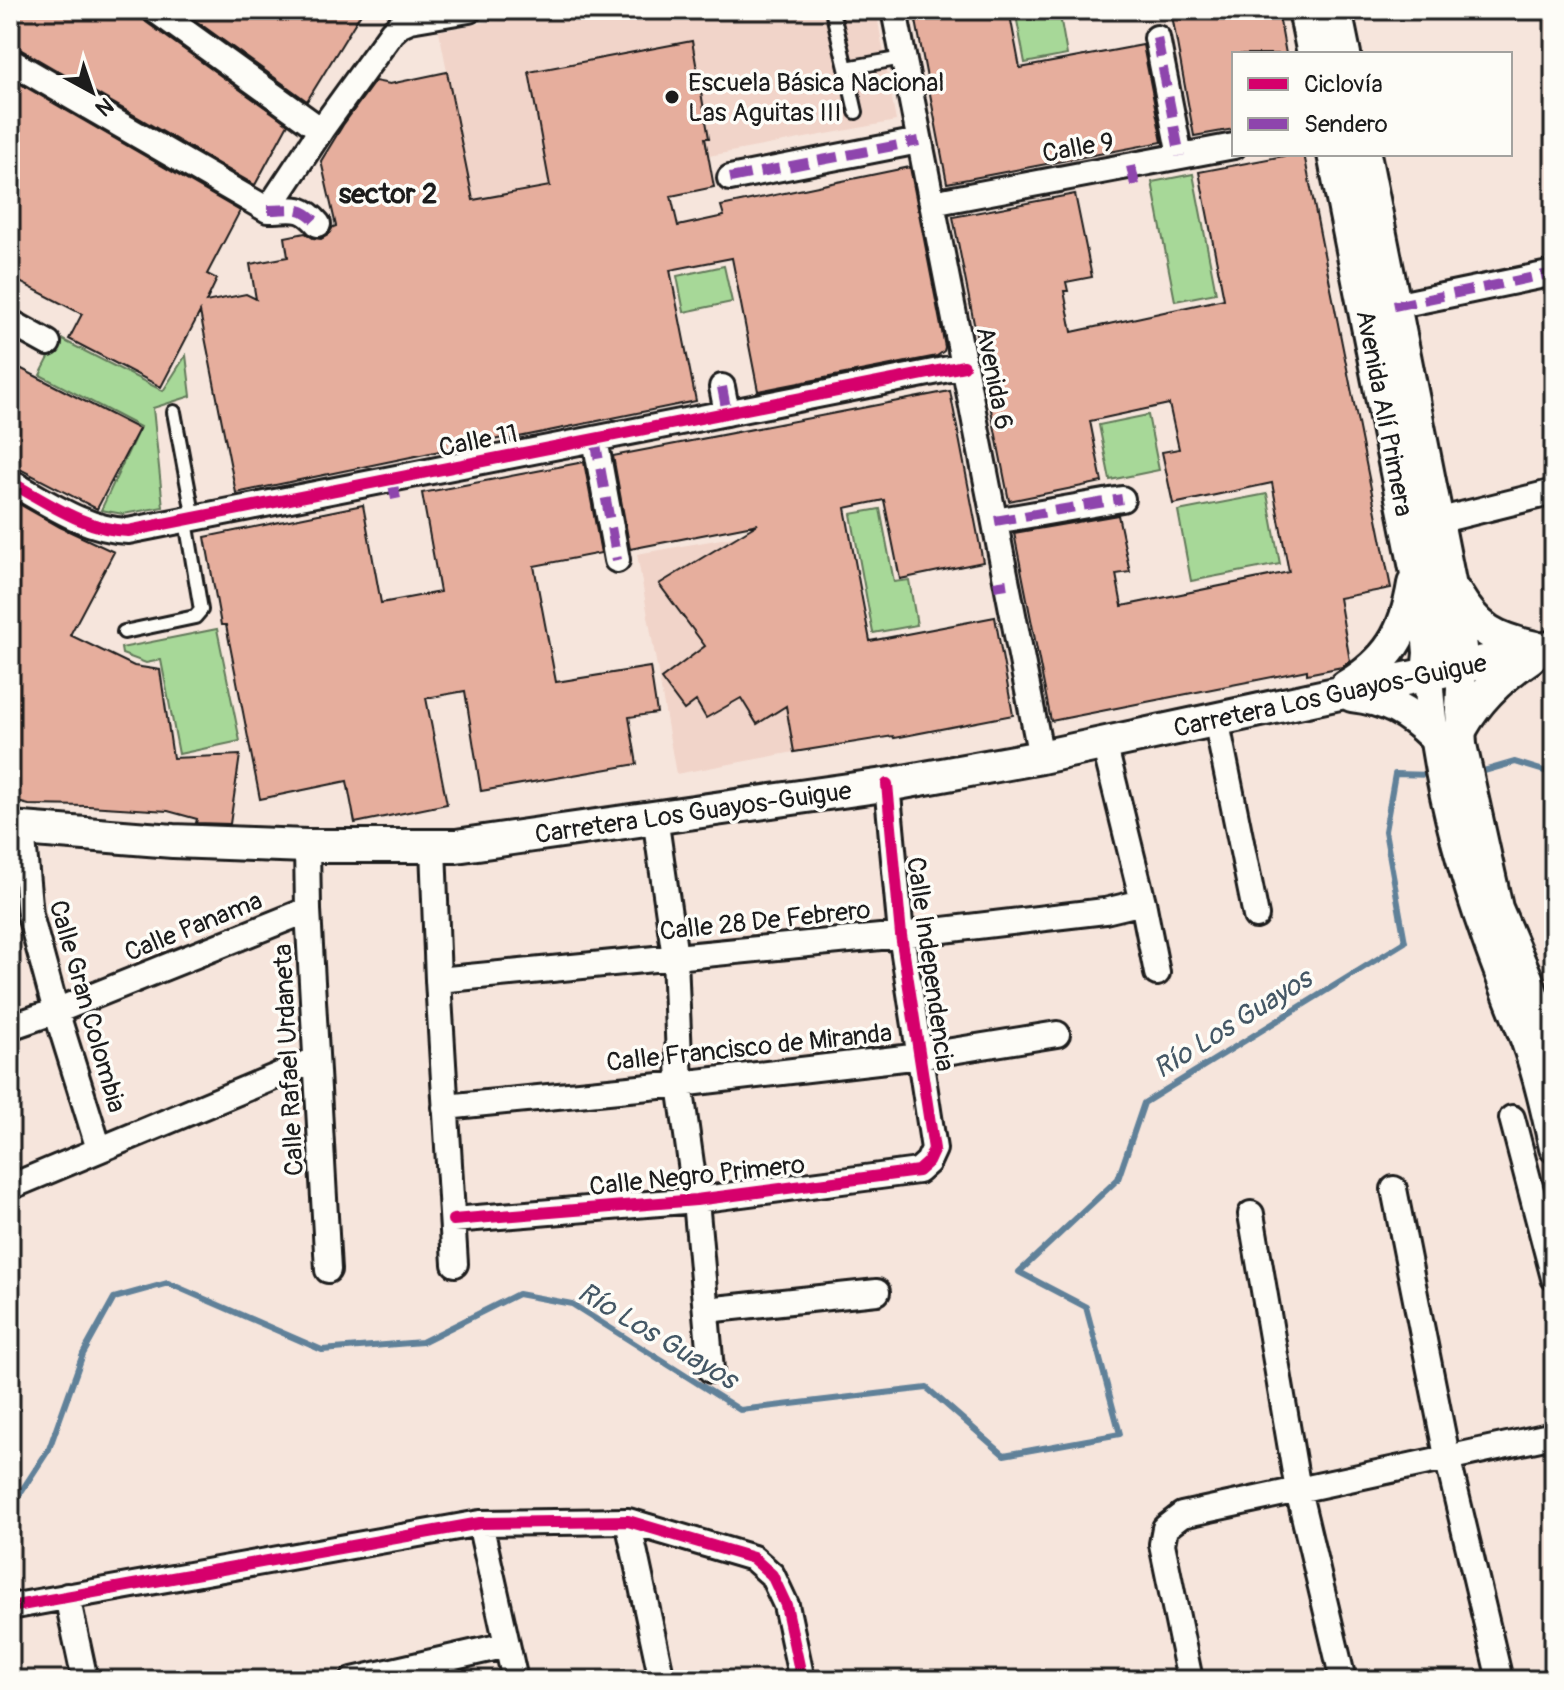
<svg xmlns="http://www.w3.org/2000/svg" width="1564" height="1690" font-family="Pangolin,sans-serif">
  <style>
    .built { fill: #f1d4c9 }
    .green { fill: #a7d898; stroke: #627a5a; stroke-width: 2 }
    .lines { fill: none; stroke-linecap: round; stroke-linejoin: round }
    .stream { stroke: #618199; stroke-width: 6 }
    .building { fill: #e6ae9d; stroke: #1c1c1c; stroke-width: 2 }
    .service-casing { stroke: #1c1c1c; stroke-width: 18 }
    .minor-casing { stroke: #1c1c1c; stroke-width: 30 }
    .tertiary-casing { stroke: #1c1c1c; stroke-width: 34 }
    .secondary-casing { stroke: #1c1c1c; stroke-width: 38 }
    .service { stroke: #fdfcf7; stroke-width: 12 }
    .minor { stroke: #fdfcf7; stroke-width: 24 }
    .tertiary { stroke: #fdfcf7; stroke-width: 28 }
    .secondary { stroke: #fdfcf7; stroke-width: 32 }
    .quiet { stroke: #8e44ad; stroke-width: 10; stroke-dasharray: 20 10; stroke-linecap: butt }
    .cycleway-casing { stroke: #fdfcf7; stroke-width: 17 }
    .cycleway { stroke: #d6006c; stroke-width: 12 }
    .poi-dot { fill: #1c1c1c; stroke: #fdfcf7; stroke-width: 3 }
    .labels { text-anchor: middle; stroke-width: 7; stroke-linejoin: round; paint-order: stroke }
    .poi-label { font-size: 26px; fill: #1c1c1c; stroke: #fdfcf7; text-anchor: start }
    .street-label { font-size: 26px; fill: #1c1c1c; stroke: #fdfcf7 }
    .neighbourhood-label { font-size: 28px; font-weight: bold; fill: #1c1c1c; stroke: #fdfcf7 }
    .water-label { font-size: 28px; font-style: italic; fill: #445765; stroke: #fdfcf7 }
  </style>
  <rect width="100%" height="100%" fill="#f6e5dc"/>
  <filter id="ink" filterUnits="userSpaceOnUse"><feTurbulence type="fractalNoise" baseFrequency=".0125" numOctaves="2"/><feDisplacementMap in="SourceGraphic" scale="16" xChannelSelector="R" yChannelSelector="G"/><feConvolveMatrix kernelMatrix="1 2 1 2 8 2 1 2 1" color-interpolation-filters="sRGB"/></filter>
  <g filter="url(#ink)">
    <!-- built -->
    <path class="built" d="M551,10H876L896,121L473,200L439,31Z
      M755,533L794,752L676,774L637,554Z"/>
    <!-- green -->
    <path class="green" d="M1015,10H1059L1067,55L1025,63Z
      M1193,174L1216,293L1175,301L1152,182Z
      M724,266L732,302L684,312L677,276Z
      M59,338L163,391L186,355L191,396L153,408L163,507L123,514L101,510L140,427L40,375Z
      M1148,415L1159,470L1110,480L1099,425Z
      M1267,494L1280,564L1191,581L1178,511Z
      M880,509L894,582L909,580L917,625L873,633L851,514Z
      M217,629L240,741L179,754L161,660L146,663L122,654L121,648Z"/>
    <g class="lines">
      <!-- stream -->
      <path class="stream" d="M1477,773L1515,762L1554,774
        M10,1506L13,1504L49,1449L83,1354L114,1298L168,1283L322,1350L422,1342L518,1294L572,1304L740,1410L927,1388L1004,1455L1120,1434L1086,1307L1019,1272L1118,1179L1144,1103L1405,942L1385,831L1395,774L1434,775"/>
    </g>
    <!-- building -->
    <path class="building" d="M10,10H140L142,17L146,22L288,124L255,185L18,48L10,46Z
      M181,10H363L307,101Z
      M914,10H1009L1020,68L1143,45L1162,142L947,183Z
      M1171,10H1278L1286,54H1234V129L1194,136Z
      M692,41L709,138H705L714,187L671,196L678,226L724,216L721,206L910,167L945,347L944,351L937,356L758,391L732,258L670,270L696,401L504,440L503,438L236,493L200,312L161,387L69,339L82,314L10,277V78L240,211L207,274L217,279L206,302L246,294L256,299L250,264L288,257L285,237L305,233L313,238L321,239L328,235L333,227L336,226L321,161L343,125L375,81L390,84L447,72L473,200L550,186L529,72Z
      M1294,154H1304L1391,588L1339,598L1350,661L1342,667L1307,674V670L1051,721L1014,533L1118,515L1130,572L1116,574L1122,606L1289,572L1272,483L1173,504L1162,452L1179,449L1169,404L1090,421L1102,482L1009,501L953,217L1075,194L1092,277L1066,282L1068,291H1064L1072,332L1224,299L1199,172Z
      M10,363L139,429L97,509L10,464Z
      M950,391L983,562L900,579L884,500L845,508L870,641L995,617L1013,715L894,738L893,736L794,752L786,706L757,724L741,698L706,718L696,701L684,710L661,679L705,646L659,584L758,524L630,549L613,456Z
      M584,462L601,553L534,566L556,682L650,667L657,713L629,717L637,764L481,791L465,691L426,698L447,804L355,823L347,781L260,799L226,625H221L205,537L363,505L381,603L440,592L422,493Z
      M10,499L60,527L114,552L70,635L134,666L160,670L173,758L240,755L230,824L196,823L197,819L168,811L88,806L29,805L10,800Z"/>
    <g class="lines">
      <!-- service casing -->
      <g class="service-casing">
        <path id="service" d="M832,10L846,68L903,58
          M846,68L856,112
          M174,412L194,519
          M124,632L195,617L201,610L186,521"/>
      </g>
      <!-- minor casing -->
      <g class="minor-casing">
        <path id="minor" d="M155,10L321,130
          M894,10L1041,757
          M1157,38L1180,156
          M10,61L268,210C293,210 301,204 318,224
          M730,178L919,141
          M932,203L1234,146
          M268,210L321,130L392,32L401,24L410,20L469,10
          M1394,306L1554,273
          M10,322L48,343
          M722,387L727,413
          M595,439L617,560
          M10,482C47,502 85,530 128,531L964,366
          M995,521L1122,499
          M1437,521L1554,492
          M1216,719L1256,916
          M1104,743L1143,902L1157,973
          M655,817L675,957L680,1084L696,1200L711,1370
          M22,829L30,915L56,1011L99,1149
          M307,846L308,910L328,1270
          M433,847L438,980L455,1264
          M438,980L901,935L1105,911L1143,902
          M10,1027L56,1011L308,910
          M445,1107L680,1084L921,1056L1057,1034
          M1512,1118L1554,1278
          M10,1187L315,1060
          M1394,1189L1447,1456L1500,1680
          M1251,1214L1298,1490L1343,1680
          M453,1220L696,1200L918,1171L928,1162L934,1149L901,935L887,784
          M706,1310L877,1292
          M628,1521L662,1680
          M480,1523L515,1680
          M67,1596L85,1680
          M10,1607L480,1523L628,1521L753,1558L772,1575L786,1605L802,1680
          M353,1680L507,1645
          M1190,1680L1162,1544L1165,1528L1182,1515L1554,1435"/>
      </g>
      <!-- tertiary casing -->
      <g class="tertiary-casing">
        <path id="tertiary" d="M1462,666L1460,710L1462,745L1498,908L1528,978L1554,1057
          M1428,674C1433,764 1456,854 1487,940C1499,974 1513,1008 1526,1042C1538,1076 1546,1112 1554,1148"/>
      </g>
      <!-- secondary casing -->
      <g class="secondary-casing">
        <path id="secondary" d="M1305,10L1314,54
          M1335,10L1344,54
          M1334,154L1428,629L1430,653L1428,674
          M1364,154L1457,622L1462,666
          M1455,593C1477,630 1494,639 1535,648
          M1346,687C1389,661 1406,633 1414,584
          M1352,695C1387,699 1408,711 1433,735
          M1461,728C1478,698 1501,676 1530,657
          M10,828L173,841L307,846H456L898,783L1041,757L1554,647"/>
      </g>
      <!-- service -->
      <use href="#service" class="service"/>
      <!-- minor -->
      <use href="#minor" class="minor"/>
      <!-- tertiary -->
      <use href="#tertiary" class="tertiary"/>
      <!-- secondary -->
      <use href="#secondary" class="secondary"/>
      <!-- quiet -->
      <path class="quiet" d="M1157,38L1180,156
        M1131,166L1135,185
        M730,178L919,141
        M268,210C293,210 301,204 318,224
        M1394,306L1554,273
        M722,387L727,413
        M595,439L617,560
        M392,480L396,499
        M995,521L1122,499
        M994,586L1007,584"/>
      <!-- cycleway casing -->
      <g class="cycleway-casing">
        <path id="cycleway" d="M10,482C47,502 85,530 128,531L964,366
          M453,1220L696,1200L918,1171L928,1162L934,1149L901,935L887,784
          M10,1607L480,1523L628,1521L753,1558L772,1575L786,1605L802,1680"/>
      </g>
      <!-- cycleway -->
      <use href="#cycleway" class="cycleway"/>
    </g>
  </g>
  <!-- markers -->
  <circle class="poi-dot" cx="672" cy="97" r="8"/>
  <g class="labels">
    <!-- poi labels -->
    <g class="poi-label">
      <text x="688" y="91">Escuela Básica Nacional<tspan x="688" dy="30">Las Aguitas III</tspan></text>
    </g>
    <!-- street labels -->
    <g class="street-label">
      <text transform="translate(1078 147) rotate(-10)" y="9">Calle 9</text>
      <text transform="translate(995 378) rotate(79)" y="9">Avenida 6</text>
      <text transform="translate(1385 413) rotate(79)" y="9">Avenida Alí Primera</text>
      <text transform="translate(478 440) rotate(-11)" y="9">Calle 11</text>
      <text transform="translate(1330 695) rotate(-12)" y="9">Carretera Los Guayos-Guigue</text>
      <text transform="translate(693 812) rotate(-8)" y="9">Carretera Los Guayos-Guigue</text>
      <text transform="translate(765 920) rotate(-6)" y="9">Calle 28 De Febrero</text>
      <text transform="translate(193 926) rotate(-22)" y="9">Calle Panama</text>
      <text transform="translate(931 964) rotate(82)" y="9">Calle Independencia</text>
      <text transform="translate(88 1006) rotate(74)" y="9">Calle Gran Colombia</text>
      <text transform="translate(749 1047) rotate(-6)" y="9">Calle Francisco de Miranda</text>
      <text transform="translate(288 1060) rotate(-93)" y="9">Calle Rafael Urdaneta</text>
      <text transform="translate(697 1175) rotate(-6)" y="9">Calle Negro Primero</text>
    </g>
    <!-- neighbourhood labels -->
    <g class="neighbourhood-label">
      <text x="388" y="203">sector 2</text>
    </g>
    <!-- water labels -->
    <g class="water-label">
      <text transform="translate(1232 1023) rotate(-32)" y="10">Río Los Guayos</text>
      <text transform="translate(658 1335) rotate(31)" y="10">Río Los Guayos</text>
    </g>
  </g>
  <!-- margin -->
  <rect width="1564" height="1690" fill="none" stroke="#fdfcf7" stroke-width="40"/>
  <rect x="20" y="20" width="1524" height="1650" fill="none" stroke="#1c1c1c" stroke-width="3" filter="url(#ink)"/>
  <!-- legend -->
  <rect x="1232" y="52" width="280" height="104" fill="#fdfcf7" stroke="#a3a29f" stroke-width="2"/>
  <rect x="1248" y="78" width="40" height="12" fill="#d6006c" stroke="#a3a29f" stroke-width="2"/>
  <text x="1304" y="92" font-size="24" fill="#1c1c1c">Ciclovía</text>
  <rect x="1248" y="118" width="40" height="12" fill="#8e44ad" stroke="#a3a29f" stroke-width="2"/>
  <text x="1304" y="132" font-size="24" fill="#1c1c1c">Sendero</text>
  <!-- north arrow -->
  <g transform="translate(92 92) rotate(140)" stroke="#fdfcf7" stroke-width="6" paint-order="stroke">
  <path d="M0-6L14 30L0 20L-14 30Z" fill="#1c1c1c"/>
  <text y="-12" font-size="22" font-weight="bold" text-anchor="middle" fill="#1c1c1c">N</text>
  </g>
</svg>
